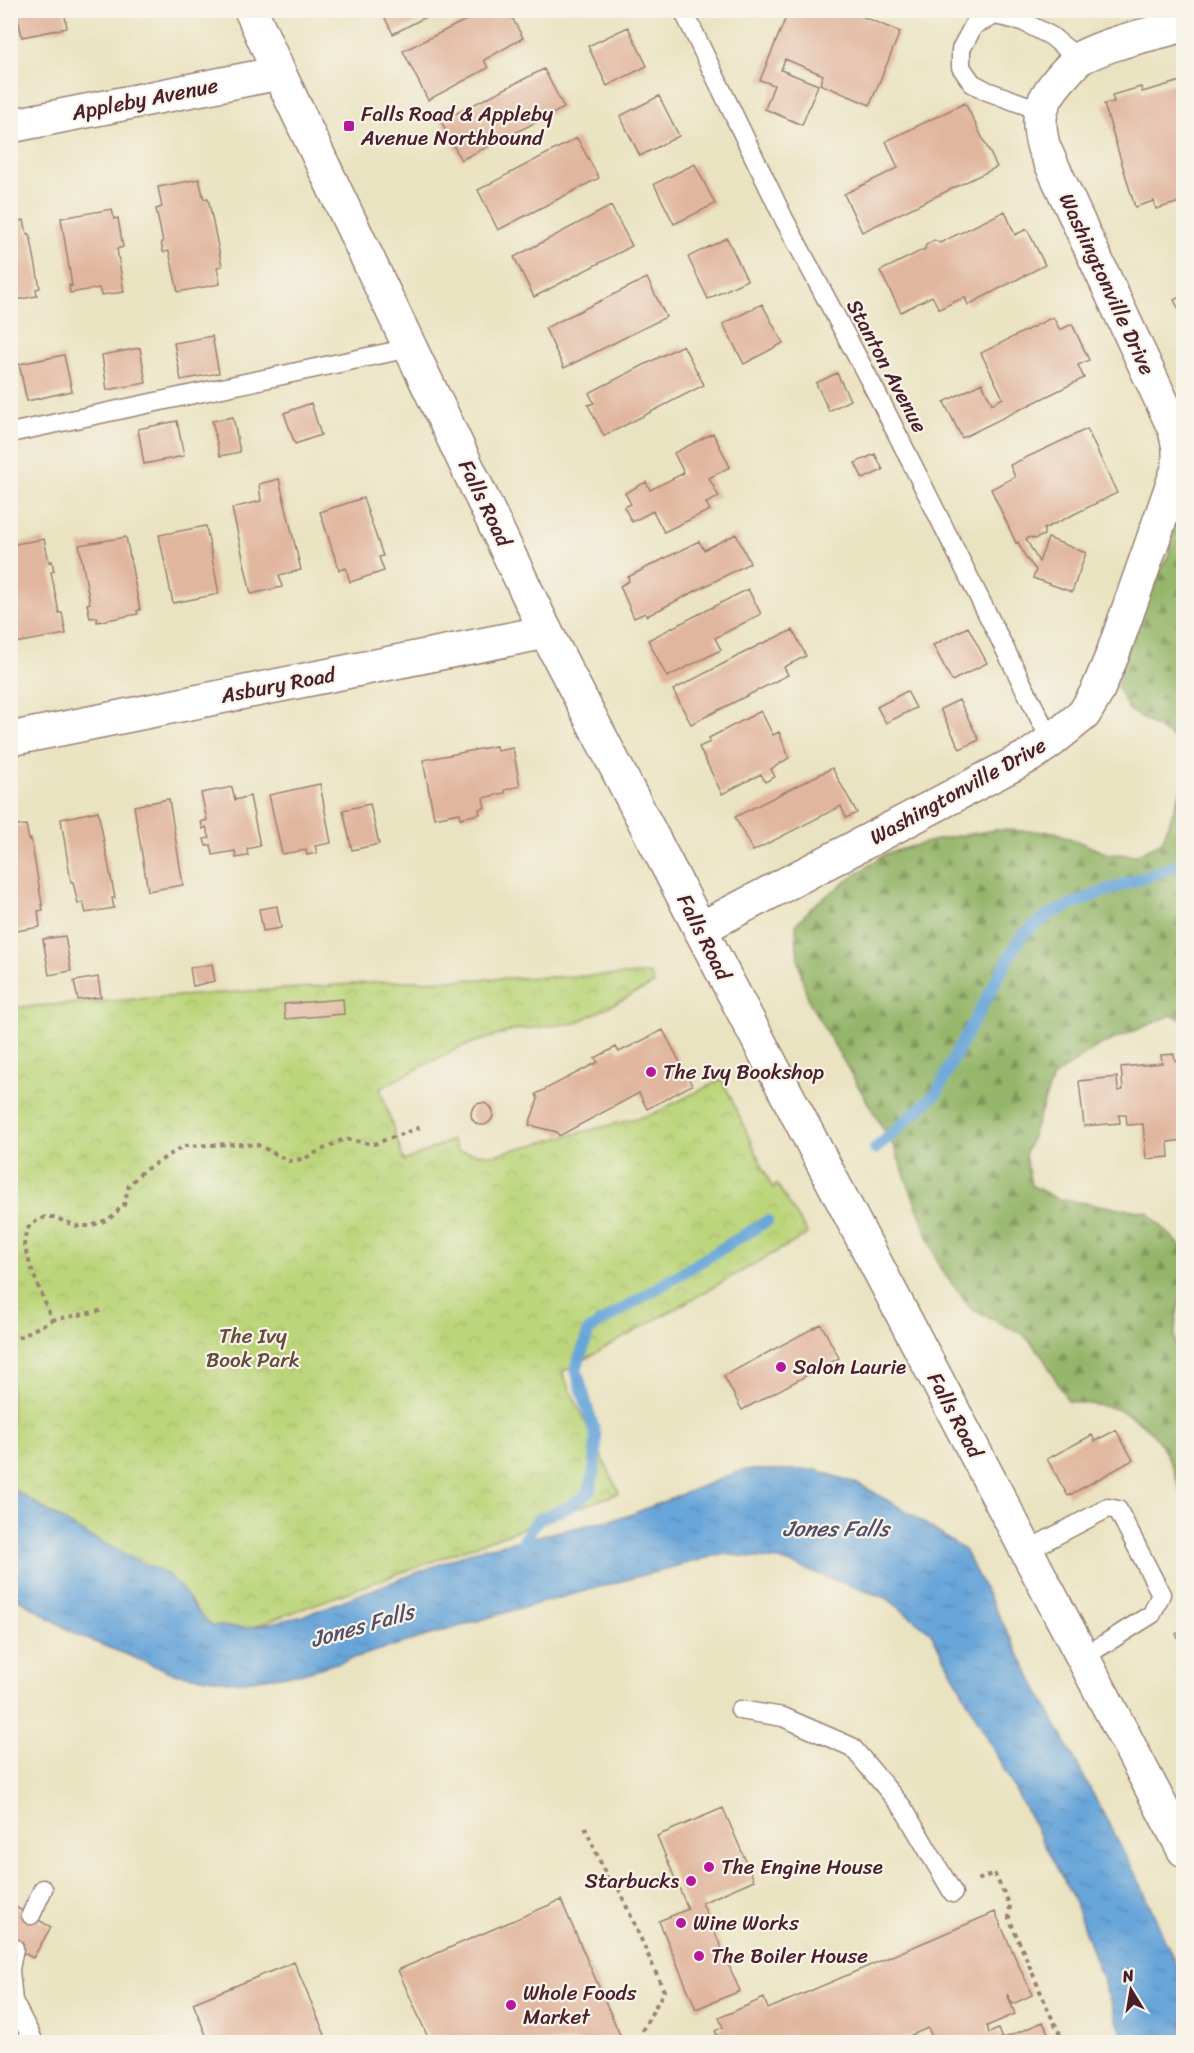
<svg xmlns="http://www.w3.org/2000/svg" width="1194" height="2053" font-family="Sriracha,sans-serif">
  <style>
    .forest { fill: url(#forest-firs); stroke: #706a4a; stroke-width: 1.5 }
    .park { fill: url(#park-crowns); stroke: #837a52; stroke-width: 1.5 }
    .water { fill: url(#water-ripples); stroke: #596282; stroke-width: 1.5 }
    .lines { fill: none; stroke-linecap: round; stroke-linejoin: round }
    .stream { stroke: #68a5d9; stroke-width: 12 }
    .building { fill: #e1b69e }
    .lane-casing { stroke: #9a8176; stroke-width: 21 }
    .street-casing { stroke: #9a8176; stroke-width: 36 }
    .secondary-casing { stroke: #9a8176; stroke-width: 36 }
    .path { stroke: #9a8176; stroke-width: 4; stroke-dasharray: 4.5 4.5; stroke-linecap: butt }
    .lane { stroke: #fff; stroke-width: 18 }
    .street { stroke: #fff; stroke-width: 33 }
    .secondary { stroke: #fff; stroke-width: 33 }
    .poi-dot { fill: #b5179e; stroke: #f7f3e8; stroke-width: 2 }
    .labels { text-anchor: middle; stroke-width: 4.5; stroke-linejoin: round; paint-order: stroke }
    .street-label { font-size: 21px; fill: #4a1f2b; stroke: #f7f3e8 }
    .poi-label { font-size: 21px; fill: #4a1f2b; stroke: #f7f3e8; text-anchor: start }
    .park-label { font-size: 21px; fill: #664c3f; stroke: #f7f3e8 }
    .water-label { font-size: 22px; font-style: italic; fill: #544e68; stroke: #f7f3e8 }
  </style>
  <defs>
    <pattern id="forest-firs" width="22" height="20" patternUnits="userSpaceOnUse" patternTransform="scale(1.5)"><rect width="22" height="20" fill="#95b66a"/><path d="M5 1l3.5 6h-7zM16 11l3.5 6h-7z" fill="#7c9357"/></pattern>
    <pattern id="park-crowns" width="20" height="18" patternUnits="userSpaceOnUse" patternTransform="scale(1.5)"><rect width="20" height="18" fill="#bcd57a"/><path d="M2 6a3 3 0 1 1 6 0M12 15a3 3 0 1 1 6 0" fill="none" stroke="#a3b66a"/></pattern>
    <pattern id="water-ripples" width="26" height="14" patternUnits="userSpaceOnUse" patternTransform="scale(1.5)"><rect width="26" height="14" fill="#68a5d9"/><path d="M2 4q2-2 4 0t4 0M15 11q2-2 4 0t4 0" fill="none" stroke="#5886b0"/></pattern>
  </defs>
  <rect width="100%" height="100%" fill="#f7f3e8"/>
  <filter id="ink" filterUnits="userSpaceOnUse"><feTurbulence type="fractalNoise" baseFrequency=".0167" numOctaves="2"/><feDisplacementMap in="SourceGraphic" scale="12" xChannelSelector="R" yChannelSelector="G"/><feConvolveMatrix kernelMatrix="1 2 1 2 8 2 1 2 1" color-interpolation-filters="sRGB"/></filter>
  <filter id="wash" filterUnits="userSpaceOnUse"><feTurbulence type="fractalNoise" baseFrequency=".008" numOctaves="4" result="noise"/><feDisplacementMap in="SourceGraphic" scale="24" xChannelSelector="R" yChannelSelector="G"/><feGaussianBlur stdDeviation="1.35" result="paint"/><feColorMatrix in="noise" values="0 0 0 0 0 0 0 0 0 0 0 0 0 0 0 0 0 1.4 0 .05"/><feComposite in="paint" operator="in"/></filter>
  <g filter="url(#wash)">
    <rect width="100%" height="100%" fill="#eae3c1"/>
    <!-- forest -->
    <path class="forest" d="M1183,477V751L1177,740L1129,710L1117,687L1138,606L1168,557L1181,479Z
      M1183,785V1020L1172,1015L1098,1046L1053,1077L1025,1156L1031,1185L1057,1199L1147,1212L1183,1248C1184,1259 1185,1271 1183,1282C1180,1308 1166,1341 1183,1364V1501C1174,1464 1160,1429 1123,1412C1109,1405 1084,1404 1068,1401L1041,1354L1023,1334L972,1310L940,1268L894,1147L810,1004C800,975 796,954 796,924L815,904L885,854L939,839L995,830L1055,832L1108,854L1136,855L1162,842Z"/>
    <!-- park -->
    <path class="park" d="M650,974L654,984L576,1023L514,1030L460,1047L380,1088L404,1161L452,1140L457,1151L493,1155L653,1114L722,1079L773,1189L777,1184L808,1234L562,1372L619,1493L250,1628L213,1626L197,1612L185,1593L81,1532L11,1488L10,1008L382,982Z"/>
    <!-- water -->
    <path class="water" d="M743,1470H817L861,1485L912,1515L964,1550L1142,1887L1183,1981V2042H1125L1073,1898L931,1633L888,1599L780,1560L721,1554L507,1612L303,1673L236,1682L173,1673L77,1635L11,1594V1488L81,1532L170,1576L185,1593L197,1612L213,1626L250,1628L303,1616L477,1550L627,1516Z"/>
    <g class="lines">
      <!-- stream -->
      <path class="stream" d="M875,1149L937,1093L953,1059L1021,936L1050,914L1097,894L1178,865L1184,861
        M525,1555L524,1540L538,1519L567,1508L589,1493L595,1466L596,1437L576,1369L589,1330L767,1221"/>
    </g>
    <g id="blocks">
      <!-- building -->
      <path class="building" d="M16,10H64L67,28L22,37Z
        M102,10H117V11L103,15Z
        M381,10H439L393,34Z
        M486,10H508L523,38L484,60L488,68L428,100L403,51Z
        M789,10H847L900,32L870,105L820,84L823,75L785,59L781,70L818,85L802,125L765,109L774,85L760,80Z
        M628,27L647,66L607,86L588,46Z
        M544,69L564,108L461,160L441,121Z
        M1181,81L1184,90V201L1156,209L1154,201L1135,207L1104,104L1114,102L1112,95L1141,87L1142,92Z
        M659,96L679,136L640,156L620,116Z
        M965,103L997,167L862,232L844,194L898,168L886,141Z
        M577,138L599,178L498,230L478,190Z
        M695,164L715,204L674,224L654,184Z
        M199,179L204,199L208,198L222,266L217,267L220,284L178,292L169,251L163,252L161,242H163L156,209L162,207L158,187Z
        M611,206L632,246L534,297L514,257Z
        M112,209L114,219L118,218L123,247L117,249L124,292L101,295L99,288L70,293L69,285L72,286L61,218Z
        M1005,211L1015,235L1027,229L1045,265L968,305L965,297L939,309L932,296L901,312L880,271L925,249L926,245L934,240L940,243Z
        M24,220L27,234H30L40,288L36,289L37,296L10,301V223Z
        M727,238L747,280L708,299L688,257Z
        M647,278L666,317L564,368L545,328Z
        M1184,295V319L1174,300Z
        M762,304L783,343L744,364L723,324Z
        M1053,317L1060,330L1072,324L1089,360L1078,365L1084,378L962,438L944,402L982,383L992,404L1003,398L981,353Z
        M212,336L219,373L181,380L174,343Z
        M683,345L704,385L604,436L588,405L594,403L589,393Z
        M140,348L146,383L107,390L102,355Z
        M64,355L72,391L27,401L19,364Z
        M837,373L850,400L829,411L816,383Z
        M311,403L321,435L295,444L284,413Z
        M233,417L240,452L220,456L212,421Z
        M177,421L184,456L144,464L138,429Z
        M1087,429L1117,493L1044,529V535L1035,539L1030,537L1026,539L1039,562L1048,538L1086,553L1072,592L1033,578L1036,570L1026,558L1018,542L1016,543L991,489L1015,477L1010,465Z
        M713,433L730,467L709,478L719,497L706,503L710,510L664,532L653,511L632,522L624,507L631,504L625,493L646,482L650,490L684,473L674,453Z
        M875,454L883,470L863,479L855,463Z
        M279,479L301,570L279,575L282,587L251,594L232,508L261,501L259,484Z
        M363,498L383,556L379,557L384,571L350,582L346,568L339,570L320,512Z
        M206,526L219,594L173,603L159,535Z
        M736,534L750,563L647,616L645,613L634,618L620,586L629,581L628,577L699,541L704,550Z
        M126,537L140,610L137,611L138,614L97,622V617L90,618L87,604L90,603L79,545Z
        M44,539L49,562L52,561L54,571L51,572L59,613H62L66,634L15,643L14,637L10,638V545Z
        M748,589L761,614L715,638L721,650L667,677L648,640Z
        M968,627L987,663L952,681L933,645Z
        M793,630L806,656L784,667L788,675L691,724L673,690L759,645Z
        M907,691L916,708L886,723L877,707Z
        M959,700L979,740L960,749L940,709Z
        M761,711L773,735L779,732L789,758L771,769L775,777L765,782L761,774L722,794L699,747L710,742L709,738Z
        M496,746L497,751L513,748L520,786L505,790V793L483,798L485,808L479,809L480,814L460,818V813L434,818L423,760Z
        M832,768L857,813L846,818L841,806L753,851L735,817Z
        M320,784L331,843L315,846L317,853L307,855L306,850L282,854L269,795Z
        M232,787L235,800L250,796L260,846L247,849L248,856L236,858L235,851L213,855L211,845L206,846L204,839L210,838L206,827L203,829L201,822L207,820L201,793Z
        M169,799L183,885L148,891L134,806Z
        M370,804L379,844L352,850L343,810Z
        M98,811L115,898H112L114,908L86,913L83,902L78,904L73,882H71L61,819Z
        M26,825L29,840L31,839L43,910L38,911L40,927L10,932V827Z
        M277,906L281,928L263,931L259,909Z
        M65,936L71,971L49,975L43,939Z
        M212,964L215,981L193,986L190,968Z
        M98,977L101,997L78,1000L74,981Z
        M343,999L344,1014L285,1019L284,1004Z
        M663,1030L692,1085L647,1109L639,1093L559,1136L557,1132L529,1125L538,1099L536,1094L598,1062L595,1058L616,1047L619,1052Z
        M1174,1054L1175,1061H1184V1140L1168,1142L1169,1157L1146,1159L1143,1124L1127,1125L1126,1115H1119L1120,1123L1084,1126L1079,1081L1117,1077L1118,1091L1123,1090L1121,1067L1162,1063L1161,1055Z
        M471 1114a11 11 0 1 1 22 0a11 11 0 1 1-22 0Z
        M821,1324L839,1358L742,1410L724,1376Z
        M1116,1430L1133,1460L1068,1496L1047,1459L1092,1435L1095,1441Z
        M1184,1630V1648L1176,1634Z
        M723,1808L754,1880L702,1903L740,1991L696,2009L659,1921L688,1909L657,1836Z
        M561,1900L623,2042H430L398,1970Z
        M10,1904L51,1927L33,1958L10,1946Z
        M995,1912L1032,1995L1013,2004L1007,1994L1015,2014L987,2026L989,2033L998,2029L1002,2039L1043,2022L1052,2042H934L928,2028L895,2042H701L717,2036L715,2031L723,2027L719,2018L764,1998L768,2009Z
        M294,1962L328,2042H209L193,2003Z"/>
    </g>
  </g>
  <g filter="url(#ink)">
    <use href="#blocks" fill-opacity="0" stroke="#9a8176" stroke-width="1.5"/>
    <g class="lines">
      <!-- lane casing -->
      <g class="lane-casing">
        <path id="lane" d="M683,10L784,219L879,398L1051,741
          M1042,111L987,91L972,83L961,67V49L974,25L995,15L1022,21L1051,36L1079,59
          M10,433L410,348
          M1026,1551L1108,1508L1118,1510L1161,1594L1152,1614L1082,1658
          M740,1710L783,1717L852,1747L903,1808L953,1893
          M31,1915L43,1889
          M10,1969L14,1948
          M10,1971L13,2001L34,2042"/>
      </g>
      <!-- street casing -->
      <g class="street-casing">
        <path id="street" d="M10,126L279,73
          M10,739L546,632
          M700,929L1031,755L1051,741L1084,714L1097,692L1112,656L1179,466V448L1175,430L1044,148C1034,114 1042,98 1065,73C1070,68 1075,61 1082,57C1113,41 1150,35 1184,25"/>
      </g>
      <!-- secondary casing -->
      <g class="secondary-casing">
        <path id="secondary" d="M251,10L279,73L546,632L723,973L1184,1850"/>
      </g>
      <!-- path -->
      <path class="path" d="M52,1320L105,1310
        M10,1342L52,1320L34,1276L24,1246L26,1231L31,1224L45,1217H53L77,1226H91L109,1219L124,1205L129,1185L143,1171L184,1146L236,1144L258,1145L289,1161L303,1159L344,1139L374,1144L421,1127
        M585,1827L609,1882L618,1887L664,1991L643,2029L649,2042
        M978,1880L994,1873L1010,1905L1009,1918L1049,2012L1064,2042"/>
      <!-- lane -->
      <use href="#lane" class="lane"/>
      <!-- street -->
      <use href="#street" class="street"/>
      <!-- secondary -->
      <use href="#secondary" class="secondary"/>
    </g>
  </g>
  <!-- markers -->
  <g class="poi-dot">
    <rect x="343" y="120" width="12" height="12" rx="3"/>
    <circle cx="651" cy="1072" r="6"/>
    <circle cx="781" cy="1367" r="6"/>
    <circle cx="709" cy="1867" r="6"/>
    <circle cx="691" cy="1881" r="6"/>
    <circle cx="681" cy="1923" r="6"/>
    <circle cx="699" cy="1956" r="6"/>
    <circle cx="511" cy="2005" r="6"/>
  </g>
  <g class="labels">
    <!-- street labels -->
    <g class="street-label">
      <text transform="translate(145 99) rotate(-11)" y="7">Appleby Avenue</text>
      <text transform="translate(1107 284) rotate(65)" y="7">Washingtonville Drive</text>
      <text transform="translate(887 366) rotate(62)" y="7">Stanton Avenue</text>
      <text transform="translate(485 503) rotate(64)" y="7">Falls Road</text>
      <text transform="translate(278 685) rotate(-11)" y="7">Asbury Road</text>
      <text transform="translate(958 791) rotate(-29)" y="7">Washingtonville Drive</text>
      <text transform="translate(704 937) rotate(63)" y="7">Falls Road</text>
      <text transform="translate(955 1415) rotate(62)" y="7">Falls Road</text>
    </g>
    <!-- poi labels -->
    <g class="poi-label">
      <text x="361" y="121">Falls Road &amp; Appleby<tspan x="361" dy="24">Avenue Northbound</tspan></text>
      <text x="663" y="1079">The Ivy Bookshop</text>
      <text x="793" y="1374">Salon Laurie</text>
      <text x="721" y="1874">The Engine House</text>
      <text x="679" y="1888" text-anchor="end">Starbucks</text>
      <text x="693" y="1930">Wine Works</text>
      <text x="711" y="1963">The Boiler House</text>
      <text x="523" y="2000">Whole Foods<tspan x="523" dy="24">Market</tspan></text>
    </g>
    <!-- park labels -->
    <g class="park-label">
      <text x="253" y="1343">The Ivy<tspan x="253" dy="24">Book Park</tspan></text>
    </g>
    <!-- water labels -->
    <g class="water-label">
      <text x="836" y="1536">Jones Falls</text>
      <text transform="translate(362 1625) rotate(-16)" y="8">Jones Falls</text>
    </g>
  </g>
  <!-- margin -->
  <rect width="1194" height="2053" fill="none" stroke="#f7f3e8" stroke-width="36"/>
  <!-- north arrow -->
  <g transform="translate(1131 1990) rotate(349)" stroke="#f7f3e8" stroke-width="4.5" paint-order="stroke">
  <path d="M0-4.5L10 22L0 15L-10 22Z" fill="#4a1f2b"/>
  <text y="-9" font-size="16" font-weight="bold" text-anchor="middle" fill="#4a1f2b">N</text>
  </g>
</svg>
